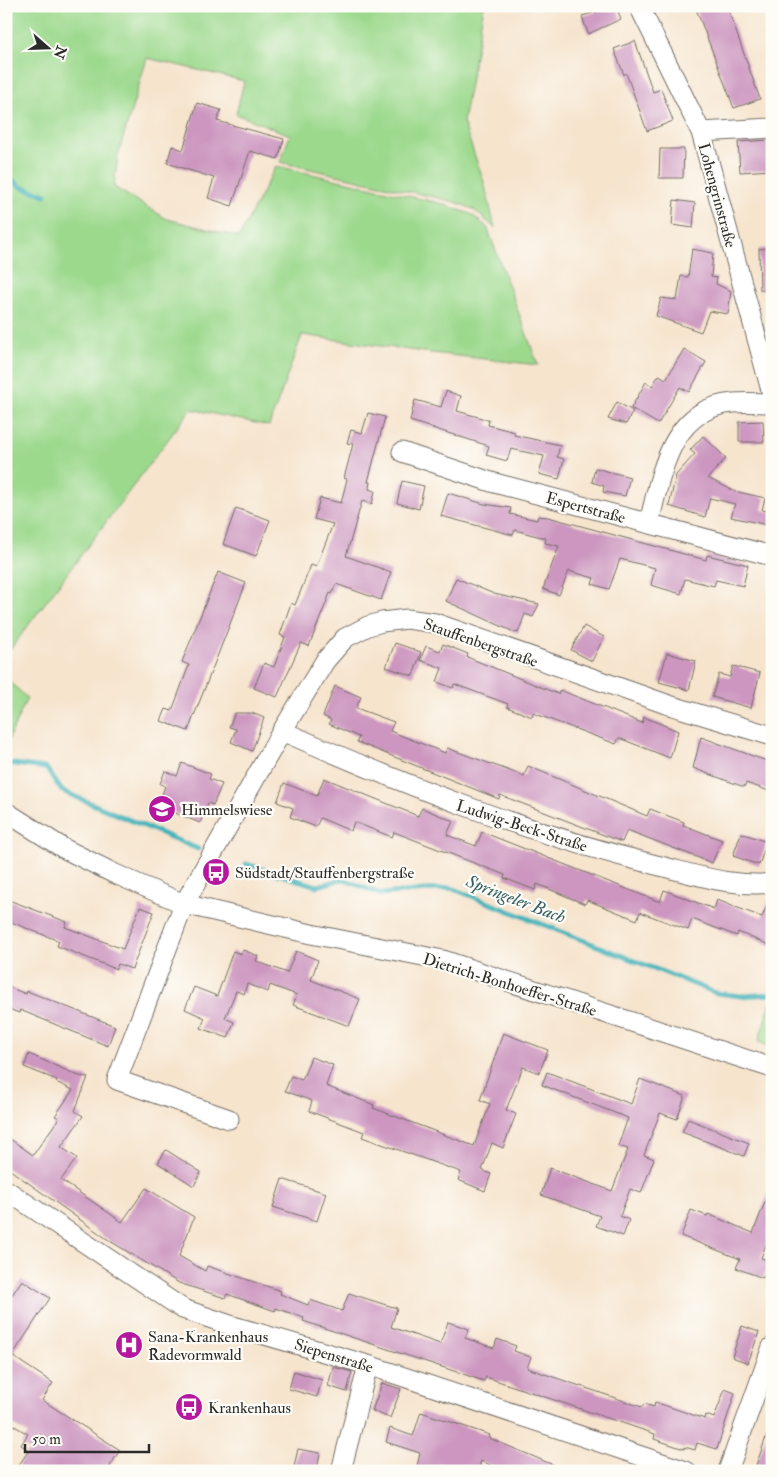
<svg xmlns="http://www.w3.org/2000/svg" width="778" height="1477" font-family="'IM FELL Double Pica',serif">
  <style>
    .green { fill: #9cd98d; stroke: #64825c }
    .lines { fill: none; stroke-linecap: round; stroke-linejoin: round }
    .stream { stroke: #42b2b9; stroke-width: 5 }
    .building { fill: #cc96c0 }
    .minor-casing { stroke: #726c64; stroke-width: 21 }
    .minor { stroke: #fff; stroke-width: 19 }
    .labels { text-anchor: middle; stroke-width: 4.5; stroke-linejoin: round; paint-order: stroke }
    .street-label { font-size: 16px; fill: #2b2b2b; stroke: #fdfcf7 }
    .poi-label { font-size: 16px; fill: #2b2b2b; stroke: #fdfcf7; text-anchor: start }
    .water-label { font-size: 18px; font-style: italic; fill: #346164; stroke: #fdfcf7 }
  </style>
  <rect width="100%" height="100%" fill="#fdfcf7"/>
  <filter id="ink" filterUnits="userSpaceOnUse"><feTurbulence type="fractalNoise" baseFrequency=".02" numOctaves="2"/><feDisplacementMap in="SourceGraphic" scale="10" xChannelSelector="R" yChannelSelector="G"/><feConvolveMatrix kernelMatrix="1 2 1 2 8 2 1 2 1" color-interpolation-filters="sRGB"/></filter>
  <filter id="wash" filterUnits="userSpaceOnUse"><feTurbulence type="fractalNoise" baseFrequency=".0096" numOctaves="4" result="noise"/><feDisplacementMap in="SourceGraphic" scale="20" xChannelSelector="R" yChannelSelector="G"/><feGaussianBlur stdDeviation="1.12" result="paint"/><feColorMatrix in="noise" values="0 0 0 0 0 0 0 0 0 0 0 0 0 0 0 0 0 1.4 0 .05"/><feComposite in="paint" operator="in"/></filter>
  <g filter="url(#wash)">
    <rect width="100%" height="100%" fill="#f6e4cd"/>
    <!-- green -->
    <path class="green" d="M7,6H484L463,122L484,182L495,228L473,209L455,202L280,162L290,135L236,114L244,81L147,58L118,155L114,187L167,219L239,237L276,166L440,203L471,214L487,227L538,365L423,352L302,335L269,426L191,409L6,655Z
      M6,678L27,698L6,745Z
      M771,1002H772V1047L758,1042Z"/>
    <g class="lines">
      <!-- stream -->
      <path class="stream" d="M6,175L21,187L46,195
        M6,763L46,768L62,791L198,849
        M246,864L317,886L343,879L380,894L451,888L716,993L741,996L772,994"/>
    </g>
    <g id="blocks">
      <!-- building -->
      <path class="building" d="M594,6H616L621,19L588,34L582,16L596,12Z
        M695,6H727L760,99L734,108Z
        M635,41L653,92L661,89L673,121L647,131L626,73L624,75L614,49Z
        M197,103L221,110L217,121L284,139L278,159L250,151L232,206L208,198L214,178L167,163L172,146L183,150Z
        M772,140V170L740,172L738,142Z
        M660,149H684L683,178H659Z
        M674,200L695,203L693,228L672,225Z
        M772,248V290H760L759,249Z
        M692,249L713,253L711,277L717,278L716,284L731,291L728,314L709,311L701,332L656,316L661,298L677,300L681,276L688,277Z
        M684,349L706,362L689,392L680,387L658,424L631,408L646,382L652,386L659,375L666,379Z
        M446,391L461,396L457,411L489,420L488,425L515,432L514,435L560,445L557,457L564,459L559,479L539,474L544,456L511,449L507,461L486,455L489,446L410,421L415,400L441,407Z
        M617,402L633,411L626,424L608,419Z
        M368,413L385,417L368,482H370L369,489L375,491L372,504L362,501L346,556L391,572L381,600L336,584L332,594L330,593L309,646L301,643L277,697L254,688L264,663L274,667L285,637L280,635L291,603L295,605L311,565L316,567L333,524L314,519L320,498L341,503L347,479L344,478L353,444L347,443L351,430L362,433Z
        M763,421L764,442H739V422Z
        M703,436L726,458L708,478L734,491L765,498L762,510L772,512V526L731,517L735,504L710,498L705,517L669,506L676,475L695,454L690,450Z
        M595,468L630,477L625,496L603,492L604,486L592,482Z
        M402,481L424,486L419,509L397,503Z
        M448,493L484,504L511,508L510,514L537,520L538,516L548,517L706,560L707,555L748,565L743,586L716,580L714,586L685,579L681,594L651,585L655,568L620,559L609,589L592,584L594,578L569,571L559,595L543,589L559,546L545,543L546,538L533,535L515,530L513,535L441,516Z
        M236,508L270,520L256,556L223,544Z
        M218,572L246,583L188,731L161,721L166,709L172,711L189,665L182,662Z
        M456,578L494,594L539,604L533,617L525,614L518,633L514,632L446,601Z
        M584,626L604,637L592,661L571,650Z
        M395,643L421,652L413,676L386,667Z
        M443,644L468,654L467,657L558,694L560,690L642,723L644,717L678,731L670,758L619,738L616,744L533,713L532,717L507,707L508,704L454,684L453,688L437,682L442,668L420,660L426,646L440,651Z
        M667,653L696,661L689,690L659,682Z
        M733,666L760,673L751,708L712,697L719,674L730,677Z
        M335,686L361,697L356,708L394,722L390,731L445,753L447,748L524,776L528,766L647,816L650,809L684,822L683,825L722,840L712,863L627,830L622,842L500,795L499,799L357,742L359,737L329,724L331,720L323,716Z
        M235,713H252L264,718L252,751L231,742L236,729L229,727Z
        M701,737L772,763V792L746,783L744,787L693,768Z
        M182,763L211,774L209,779L222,784L213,805L208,803L200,823L158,806L165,786L160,784L165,771L177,776Z
        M324,778L418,816L422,808L453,821L447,835L476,846L482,832L660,902L664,890L714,909L717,900L762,917L772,894V946L738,932L737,936L692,919L688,930L640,912L637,920L587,900L585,904L537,884L535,890L504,878L505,875L394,832L392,837L354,822L351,831L320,818L316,827L290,817L293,808L277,802L284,783L317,796Z
        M741,833L767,842L759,865L733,856Z
        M6,899L67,922L65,927L123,949L140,907L154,912L132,969L118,964L116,969L57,946L59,941L6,920Z
        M243,950L258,956L256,961L287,973L296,951L318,960L311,980L360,999L349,1026L293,1005L297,995L270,985L268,992L247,984L244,994L236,991L225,1018L234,1022L228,1038L201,1028L205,1018L185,1009L194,987L217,996L233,951L241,954Z
        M6,986L26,994L27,991L115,1026L108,1046L20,1010L19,1013L6,1008Z
        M503,1033L548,1050L539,1073L523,1067L506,1110L516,1114L503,1148L492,1143L482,1170L491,1174L485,1191L458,1180L461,1172L362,1137L364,1132L309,1111L312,1101L285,1091L291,1076L302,1080L311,1057L333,1065L326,1086L374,1105L373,1108L474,1146L490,1104L480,1100Z
        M29,1054L79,1076L88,1077L75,1111L83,1116L61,1147L77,1158L61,1180L122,1222L146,1188L194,1217L179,1256L205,1271L207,1266L281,1291L280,1294L308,1305L310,1300L342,1311L349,1293L383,1304L397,1308L391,1327L440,1344L448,1322L469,1329L465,1338L494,1348L497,1339L516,1346L514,1351L531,1357L527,1368L642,1407L644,1404L654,1407L655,1402L705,1419L706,1415L714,1418L725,1389L735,1393L717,1449L697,1443L695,1450L685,1447L684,1449L654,1439L655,1434L486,1377L484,1381L303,1321L304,1318L276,1308L275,1311L227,1294L225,1298L179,1283L110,1241L6,1167V1136L33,1155L59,1118L55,1116L73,1090L56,1082L57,1080L24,1067Z
        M547,1072L631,1104L640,1079L685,1096L677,1119L660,1113L644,1155L654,1159L641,1193L630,1189L620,1216L629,1220L623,1236L596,1226L600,1216L541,1195L550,1168L612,1191L628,1149L618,1146L628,1118L542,1085Z
        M688,1119L749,1143L744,1156L682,1132Z
        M166,1150L201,1172L194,1186L158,1163Z
        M282,1179L326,1193L317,1221L273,1207Z
        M771,1186L772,1229L761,1258L770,1261L763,1278L736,1268L740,1259L681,1236L691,1210L707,1216L708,1214L753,1233Z
        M22,1280L50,1298L12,1356L53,1383L42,1400L120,1450L107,1471H28L19,1465L29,1450L21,1445L28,1434L6,1421V1304Z
        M742,1326L759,1332L748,1363L732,1357Z
        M333,1367L352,1372L347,1392L328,1386Z
        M294,1371L322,1380L317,1397L289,1389Z
        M382,1383L401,1389L390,1418L372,1411Z
        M421,1412L490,1435L489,1438L568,1471H504L481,1461L478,1471H416L420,1453L386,1442L390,1428L413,1436Z
        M770,1426H772V1471H754Z
        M298,1449L320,1453L317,1471H293Z"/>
    </g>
  </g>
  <g filter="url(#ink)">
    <use href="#blocks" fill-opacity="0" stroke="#726c64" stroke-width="1"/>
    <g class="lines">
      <!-- minor casing -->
      <g class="minor-casing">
        <path id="minor" d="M639,6L701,132L772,394
          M701,132L772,128
          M402,452L491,482L772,556
          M649,523C661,475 670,408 733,403C746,402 759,403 772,403
          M282,731C405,785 526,833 656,865C694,874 733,888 772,883
          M6,812L63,848L113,873L184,904L311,934L443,960L772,1068
          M229,1119L117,1080L184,904L282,731L325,661L345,638L368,626L382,622L407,619L435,623L669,705L772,736
          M6,1190L183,1309L230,1325L368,1365L686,1471
          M341,1471L368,1365
          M728,1471L772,1347"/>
      </g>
      <!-- minor -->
      <use href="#minor" class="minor"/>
    </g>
  </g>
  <!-- icons -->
  <defs>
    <g id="school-disc" transform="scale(1.4375)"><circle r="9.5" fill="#b5179e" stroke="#fdfcf7"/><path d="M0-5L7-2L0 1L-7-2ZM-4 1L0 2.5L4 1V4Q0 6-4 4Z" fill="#fff"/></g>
    <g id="bus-disc" transform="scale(1.4375)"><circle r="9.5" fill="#b5179e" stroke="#fdfcf7"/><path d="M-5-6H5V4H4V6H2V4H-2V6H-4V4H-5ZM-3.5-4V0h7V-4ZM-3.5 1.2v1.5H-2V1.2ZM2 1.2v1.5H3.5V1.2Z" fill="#fff"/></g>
    <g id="hospital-disc" transform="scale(1.4375)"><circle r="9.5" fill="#b5179e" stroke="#fdfcf7"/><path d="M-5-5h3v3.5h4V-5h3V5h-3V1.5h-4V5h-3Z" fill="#fff"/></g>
  </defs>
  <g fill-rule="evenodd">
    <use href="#school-disc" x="162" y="809"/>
    <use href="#bus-disc" x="216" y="872"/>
    <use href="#hospital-disc" x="129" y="1345"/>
    <use href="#bus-disc" x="189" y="1407"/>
  </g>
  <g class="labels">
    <!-- street labels -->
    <g class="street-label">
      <text transform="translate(718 195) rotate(75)" y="6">Lohengrinstraße</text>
      <text transform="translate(586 507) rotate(15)" y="6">Espertstraße</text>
      <text transform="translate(481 642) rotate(19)" y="6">Stauffenbergstraße</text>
      <text transform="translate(522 825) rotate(18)" y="6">Ludwig-Beck-Straße</text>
      <text transform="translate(510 984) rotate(17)" y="6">Dietrich-Bonhoeffer-Straße</text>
      <text transform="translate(334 1355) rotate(17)" y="6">Siepenstraße</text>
    </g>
    <!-- poi labels -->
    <g class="poi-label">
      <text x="181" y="815">Himmelswiese</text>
      <text x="235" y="878">Südstadt/Stauffenbergstraße</text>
      <text x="148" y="1342">Sana-Krankenhaus<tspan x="148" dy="18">Radevormwald</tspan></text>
      <text x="208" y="1413">Krankenhaus</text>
    </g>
    <!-- water labels -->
    <g class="water-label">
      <text transform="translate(516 899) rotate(21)" y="6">Springeler Bach</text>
    </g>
  </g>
  <!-- margin -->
  <rect width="778" height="1477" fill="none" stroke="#fdfcf7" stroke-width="25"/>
  <!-- north arrow -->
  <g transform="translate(48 48) rotate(110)" stroke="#fdfcf7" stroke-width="4" paint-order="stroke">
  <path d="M0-4L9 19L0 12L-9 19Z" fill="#2b2b2b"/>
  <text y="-8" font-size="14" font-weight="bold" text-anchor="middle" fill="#2b2b2b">N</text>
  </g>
  <!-- scale -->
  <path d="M25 1444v8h124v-8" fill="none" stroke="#2b2b2b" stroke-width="2.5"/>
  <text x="32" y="1444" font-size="15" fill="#2b2b2b" stroke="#fdfcf7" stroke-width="4" paint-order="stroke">50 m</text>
</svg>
